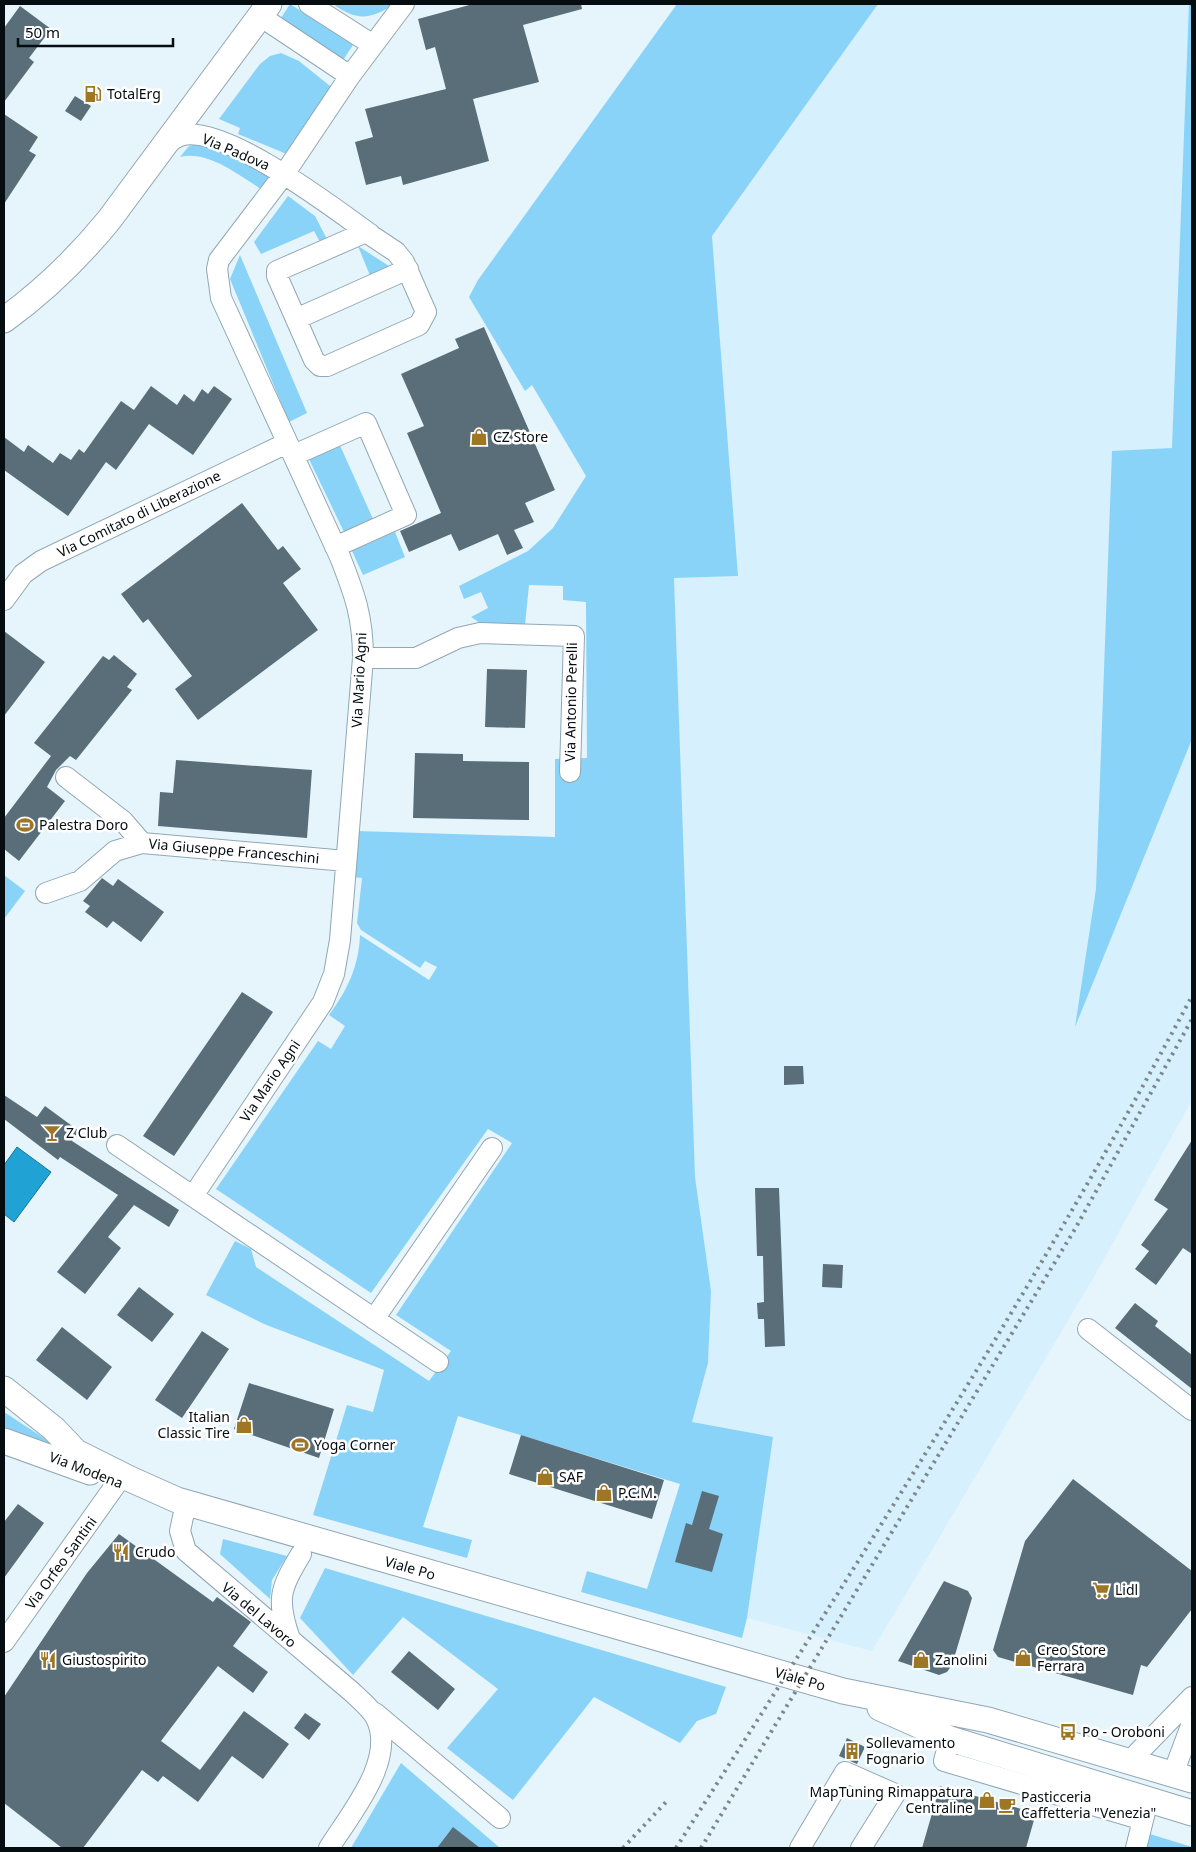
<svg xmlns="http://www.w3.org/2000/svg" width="1196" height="1852" font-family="'Noto Sans',sans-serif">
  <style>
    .built { fill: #d6f0fd }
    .green { fill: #88d3f7 }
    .water { fill: #20a2d4; stroke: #18759a }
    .building { fill: #596e79 }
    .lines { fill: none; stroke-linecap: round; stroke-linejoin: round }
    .minor-casing { stroke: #91a7b3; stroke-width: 22 }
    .major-casing { stroke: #91a7b3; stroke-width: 27 }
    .minor { stroke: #fff; stroke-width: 20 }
    .major { stroke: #fff; stroke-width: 25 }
    .rail { stroke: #7c888d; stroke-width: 4; stroke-dasharray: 2.5 5; stroke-linecap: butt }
    .labels { text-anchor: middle; stroke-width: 5; stroke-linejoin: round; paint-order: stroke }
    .poi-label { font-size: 14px; fill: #050d11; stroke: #fff; text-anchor: start }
    .street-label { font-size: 14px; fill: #050d11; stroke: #fff }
  </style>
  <rect width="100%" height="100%" fill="#e6f5fc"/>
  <!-- built -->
  <path class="built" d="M877,4H1192V1100L1095,1275L872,1651L747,1618L773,1438L692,1422L708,1363L711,1291L695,1177L674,578L738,576L712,236Z"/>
  <!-- green -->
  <path class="green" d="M290,4L353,45L343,60L281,18Z
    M333,4H394C371,20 356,21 333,4Z
    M677,4H878L712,236L738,576L674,578L695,1177L711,1291L708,1363L692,1422L773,1437L747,1618L742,1638L581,1592L587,1571L647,1589L680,1484L458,1416L423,1527L472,1540L467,1558L313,1515L347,1405L373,1412L384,1370L264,1324L206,1295L235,1241L251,1249L256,1267L429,1381L451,1351L396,1315L512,1143L488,1129L371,1293L216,1189L318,1041L331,1049L345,1026L329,1015C347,991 359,966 360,935L429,980L437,967L425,961L420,968L361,930L357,923L362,878L352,877L357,831L555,837V759L587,758L586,602L563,600V586L529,585L525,625H483L471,617L488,608L481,592L464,599L459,586L528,551L553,528L586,476L532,385L525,391L469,297L478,280Z
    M1189,4H1192V739L1075,1027L1096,889L1112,451L1172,448Z
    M281,53L299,61L335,90L289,155L238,134L240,128L219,119L260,64L270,56Z
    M194,145H205L275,175L263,190C239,176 209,150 180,157L189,146Z
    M288,196L315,216L328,241L321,244L314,231L261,254L254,242Z
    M358,246L392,268L371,278Z
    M240,255L307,413L289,422L230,279Z
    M338,441L373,519L344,532L307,455Z
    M395,532L405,557L363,575L352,551Z
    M4,875L25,891L4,919Z
    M4,1412L53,1444L52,1448L4,1430Z
    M223,1539L287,1556L272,1580L270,1599L220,1554Z
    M325,1568L726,1687L716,1714L697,1721L680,1743L594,1697L513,1800L447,1748L498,1689L403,1617L353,1675L300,1618Z
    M401,1763L500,1848H351Z
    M1150,1834L1192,1847V1848H1146Z"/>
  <!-- water -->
  <path class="water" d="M17,1147L51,1172L14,1222L4,1214V1165Z"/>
  <!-- building -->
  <path class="building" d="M473,4H581L582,9L523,25L539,82L473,99L489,161L403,185L401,176L366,185L355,142L373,137L365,109L446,89L435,47L426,50L418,19Z
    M20,6L51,29L29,58L34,62L4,102V28Z
    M75,96L91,106L81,121L65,111Z
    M4,114L38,137L29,151L36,155L4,204Z
    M484,327L555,490L525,503L534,522L514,530L523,548L507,555L498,534L459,551L451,534L409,552L400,531L441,513L407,433L424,426L401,374L459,348L455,339Z
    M151,386L177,405L184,394L194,402L202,389L208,394L214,386L232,399L193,455L149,424L116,470L106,462L68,516L4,470V437L24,452L28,445L53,463L60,453L71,460L79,449L84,453L121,401L134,410Z
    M242,503L278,550L283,546L301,569L283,583L318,630L198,720L175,689L192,676L148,619L143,623L121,594Z
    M4,631L45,662L4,716Z
    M114,655L137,674L127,687L132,690L76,760L70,756L56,770L47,787L65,801L19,861L4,849V818L51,756L34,743L103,656L109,660Z
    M487,669L527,670L525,728L485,727Z
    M415,753L463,754V761L529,762V820L413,818Z
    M176,760L312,770L307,838L158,826L160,792L173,793Z
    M102,878L113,886L118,879L164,912L141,942L113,921L107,928L85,912L90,906L83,901Z
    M242,992L273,1012L174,1156L143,1136Z
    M784,1066H803L804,1084L784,1085Z
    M4,1095L37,1117L45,1106L79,1131L72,1141L179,1210L169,1227L134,1205L108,1237L121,1248L85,1294L57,1272L118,1195L60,1157L58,1160L4,1119Z
    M1192,1140V1254L1183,1248L1156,1285L1135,1269L1149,1251L1141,1245L1168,1209L1154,1200Z
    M755,1188H779L785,1346L765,1347L764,1319H758L757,1303L764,1302L763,1256H757Z
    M823,1264L843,1265L842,1288L822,1287Z
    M139,1287L174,1314L152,1342L117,1315Z
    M1135,1303L1158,1321L1155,1326L1192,1355V1389L1115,1328Z
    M62,1327L112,1367L87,1400L36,1360Z
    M202,1331L229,1349L182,1418L155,1400Z
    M249,1383L334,1409L319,1458L234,1429Z
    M521,1435L664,1480L652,1519L509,1474Z
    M1073,1479L1192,1571V1609L1147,1667L1141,1665L1133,1695L998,1657L993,1650L1025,1541Z
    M702,1491L719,1496L709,1529L723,1534L712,1572L675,1562L686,1523L692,1525Z
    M18,1504L44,1523L4,1578V1522Z
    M119,1534L213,1602L217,1597L251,1622L233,1646L268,1672L253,1693L218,1666L161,1741L200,1770L244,1711L289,1744L263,1779L232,1756L198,1802L163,1776L158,1782L142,1770L83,1848H62L4,1803V1697L87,1573Z
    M944,1581L968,1591L972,1598L952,1665L947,1672L939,1675L898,1661Z
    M409,1651L455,1689L438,1710L391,1672Z
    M305,1713L321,1724L309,1740L294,1728Z
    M847,1738L865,1747L857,1764L839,1756Z
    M940,1786L1036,1813L1026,1848H922Z
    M453,1827L480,1848H437Z"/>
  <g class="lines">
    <!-- minor casing -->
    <g class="minor-casing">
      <path id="minor" d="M309,4L373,45
        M260,16L350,76
        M164,147C168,143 174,138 180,136C222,122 335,209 370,234
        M366,232L396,252L404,262L426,312L419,325L327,366H320L314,360L277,276V271Z
        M296,319L408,269
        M294,455L366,423L406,515L335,547
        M4,600L23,574L41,561L287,443
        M363,658H416L458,638L480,633L574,636L570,772
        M66,777L123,821L142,843
        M46,893L80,881L115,851L142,843L346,861
        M117,1145L438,1362
        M193,1196L323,1002L334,974L340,940L363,658C363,617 355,595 340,557L221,298L217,269L219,260L285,173L350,76L404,4
        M374,1319L492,1148
        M1088,1329L1192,1410
        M186,1503L180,1531L186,1551L352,1692C360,1700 370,1707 376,1718C397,1760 350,1814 329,1848
        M290,1639C276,1599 280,1589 301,1554
        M4,1642L117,1483
        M375,1713L500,1818
        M950,1739L944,1761L1143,1820
        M1129,1762L1192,1697
        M1173,1774L1192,1723
        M800,1848L845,1772L895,1794L861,1848
        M1136,1848L1146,1808"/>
    </g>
    <!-- major casing -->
    <g class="major-casing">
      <path id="major" d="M4,320C44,291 78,258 109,220L269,4
        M4,1389L54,1429L76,1452L130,1479L177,1500L843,1691L988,1720L1192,1780
        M4,1441L90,1472
        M880,1708L950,1739L1192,1813"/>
    </g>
    <!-- minor -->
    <use href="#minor" class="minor"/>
    <!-- major -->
    <use href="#major" class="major"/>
    <!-- rail -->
    <path class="rail" d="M623,1848L666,1802
      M676,1848C854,1568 1035,1289 1192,996
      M701,1848L1075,1229L1192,1019"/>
  </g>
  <!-- icons -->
  <defs>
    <g id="fuel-bare" transform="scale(1.35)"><path d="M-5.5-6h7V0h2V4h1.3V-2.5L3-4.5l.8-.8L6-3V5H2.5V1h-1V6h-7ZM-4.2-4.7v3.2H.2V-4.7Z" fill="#9f7624" stroke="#fff" stroke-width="2.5" paint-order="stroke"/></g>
    <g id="shop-bare" transform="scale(1.35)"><path d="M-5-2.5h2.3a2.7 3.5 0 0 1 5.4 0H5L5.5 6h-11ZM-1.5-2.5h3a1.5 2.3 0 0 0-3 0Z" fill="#9f7624" stroke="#fff" stroke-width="2.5" paint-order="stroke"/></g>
    <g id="stadium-bare" transform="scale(1.35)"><path d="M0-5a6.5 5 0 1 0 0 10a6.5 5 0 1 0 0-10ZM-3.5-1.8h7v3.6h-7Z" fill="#9f7624" stroke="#fff" stroke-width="2.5" paint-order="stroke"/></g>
    <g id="bar-bare" transform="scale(1.35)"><path d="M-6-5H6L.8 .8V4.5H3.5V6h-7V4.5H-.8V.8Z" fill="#9f7624" stroke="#fff" stroke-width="2.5" paint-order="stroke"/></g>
    <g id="restaurant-bare" transform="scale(1.35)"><path d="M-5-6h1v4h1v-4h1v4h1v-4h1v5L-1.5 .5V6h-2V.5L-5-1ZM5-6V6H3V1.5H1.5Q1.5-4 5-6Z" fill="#9f7624" stroke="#fff" stroke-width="2.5" paint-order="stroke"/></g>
    <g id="supermarket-bare" transform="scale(1.35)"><path d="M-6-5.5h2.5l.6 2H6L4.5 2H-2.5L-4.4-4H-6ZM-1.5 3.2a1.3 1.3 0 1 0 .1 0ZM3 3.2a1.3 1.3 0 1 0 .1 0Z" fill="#9f7624" stroke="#fff" stroke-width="2.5" paint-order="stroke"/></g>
    <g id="bus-bare" transform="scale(1.35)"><path d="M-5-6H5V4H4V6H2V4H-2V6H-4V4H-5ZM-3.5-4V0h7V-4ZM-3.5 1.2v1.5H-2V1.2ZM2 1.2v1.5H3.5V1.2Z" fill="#9f7624" stroke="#fff" stroke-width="2.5" paint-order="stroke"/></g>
    <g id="building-bare" transform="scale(1.35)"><path d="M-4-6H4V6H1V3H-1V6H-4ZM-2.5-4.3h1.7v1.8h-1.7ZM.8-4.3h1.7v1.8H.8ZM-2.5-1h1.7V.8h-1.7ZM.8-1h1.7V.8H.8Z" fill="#9f7624" stroke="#fff" stroke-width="2.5" paint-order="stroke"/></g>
    <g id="cafe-bare" transform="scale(1.35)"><path d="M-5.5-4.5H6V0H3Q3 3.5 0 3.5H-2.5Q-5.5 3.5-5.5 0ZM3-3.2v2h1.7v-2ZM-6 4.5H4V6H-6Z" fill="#9f7624" stroke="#fff" stroke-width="2.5" paint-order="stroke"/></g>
  </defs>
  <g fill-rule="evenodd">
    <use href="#fuel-bare" x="93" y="94"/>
    <use href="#shop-bare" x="479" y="437"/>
    <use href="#stadium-bare" x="25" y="825"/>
    <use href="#bar-bare" x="52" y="1133"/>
    <use href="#shop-bare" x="244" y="1425"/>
    <use href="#stadium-bare" x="300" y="1445"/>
    <use href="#shop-bare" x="545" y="1477"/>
    <use href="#shop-bare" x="604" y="1493"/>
    <use href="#restaurant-bare" x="121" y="1552"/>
    <use href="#supermarket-bare" x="1101" y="1590"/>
    <use href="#shop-bare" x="1023" y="1658"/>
    <use href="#restaurant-bare" x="48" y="1660"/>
    <use href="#shop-bare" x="921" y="1660"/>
    <use href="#bus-bare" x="1068" y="1732"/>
    <use href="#building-bare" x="852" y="1751"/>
    <use href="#shop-bare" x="987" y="1800"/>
    <use href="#cafe-bare" x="1007" y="1805"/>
  </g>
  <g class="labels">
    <!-- poi labels -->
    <g class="poi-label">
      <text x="107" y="99">TotalErg</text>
      <text x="493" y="442">CZ Store</text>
      <text x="39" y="830">Palestra Doro</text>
      <text x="66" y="1138">Z Club</text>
      <text x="230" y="1422" text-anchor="end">Italian<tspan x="230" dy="16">Classic Tire</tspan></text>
      <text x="314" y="1450">Yoga Corner</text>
      <text x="559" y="1482">SAF</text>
      <text x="618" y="1498">P.C.M.</text>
      <text x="135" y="1557">Crudo</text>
      <text x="1115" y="1595">Lidl</text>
      <text x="1037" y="1655">Creo Store<tspan x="1037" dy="16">Ferrara</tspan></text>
      <text x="62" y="1665">Giustospirito</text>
      <text x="935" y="1665">Zanolini</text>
      <text x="1082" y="1737">Po - Oroboni</text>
      <text x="866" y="1748">Sollevamento<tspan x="866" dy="16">Fognario</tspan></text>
      <text x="973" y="1797" text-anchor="end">MapTuning Rimappatura<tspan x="973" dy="16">Centraline</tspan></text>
      <text x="1021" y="1802">Pasticceria<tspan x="1021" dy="16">Caffetteria "Venezia"</tspan></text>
    </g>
    <!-- street labels -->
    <g class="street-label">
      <text transform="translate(236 152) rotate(23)" y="5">Via Padova</text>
      <text transform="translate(139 514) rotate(-26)" y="5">Via Comitato di Liberazione</text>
      <text transform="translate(359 680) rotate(-87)" y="5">Via Mario Agni</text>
      <text transform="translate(571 702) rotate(-89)" y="5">Via Antonio Perelli</text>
      <text transform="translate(234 851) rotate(5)" y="5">Via Giuseppe Franceschini</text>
      <text transform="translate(270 1081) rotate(-56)" y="5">Via Mario Agni</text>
      <text transform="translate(86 1470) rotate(21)" y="5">Via Modena</text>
      <text transform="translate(61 1563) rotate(-54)" y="5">Via Orfeo Santini</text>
      <text transform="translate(410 1568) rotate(16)" y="5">Viale Po</text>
      <text transform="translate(259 1615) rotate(40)" y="5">Via del Lavoro</text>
      <text transform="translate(800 1679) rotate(16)" y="5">Viale Po</text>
    </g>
  </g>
  <!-- border -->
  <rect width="1196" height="1852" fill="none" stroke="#050d11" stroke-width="10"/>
  <!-- scale -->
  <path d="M18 38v8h155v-8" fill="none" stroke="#050d11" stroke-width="2.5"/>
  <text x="25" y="38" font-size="15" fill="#050d11" stroke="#ffffff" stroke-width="4" paint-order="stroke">50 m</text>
</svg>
